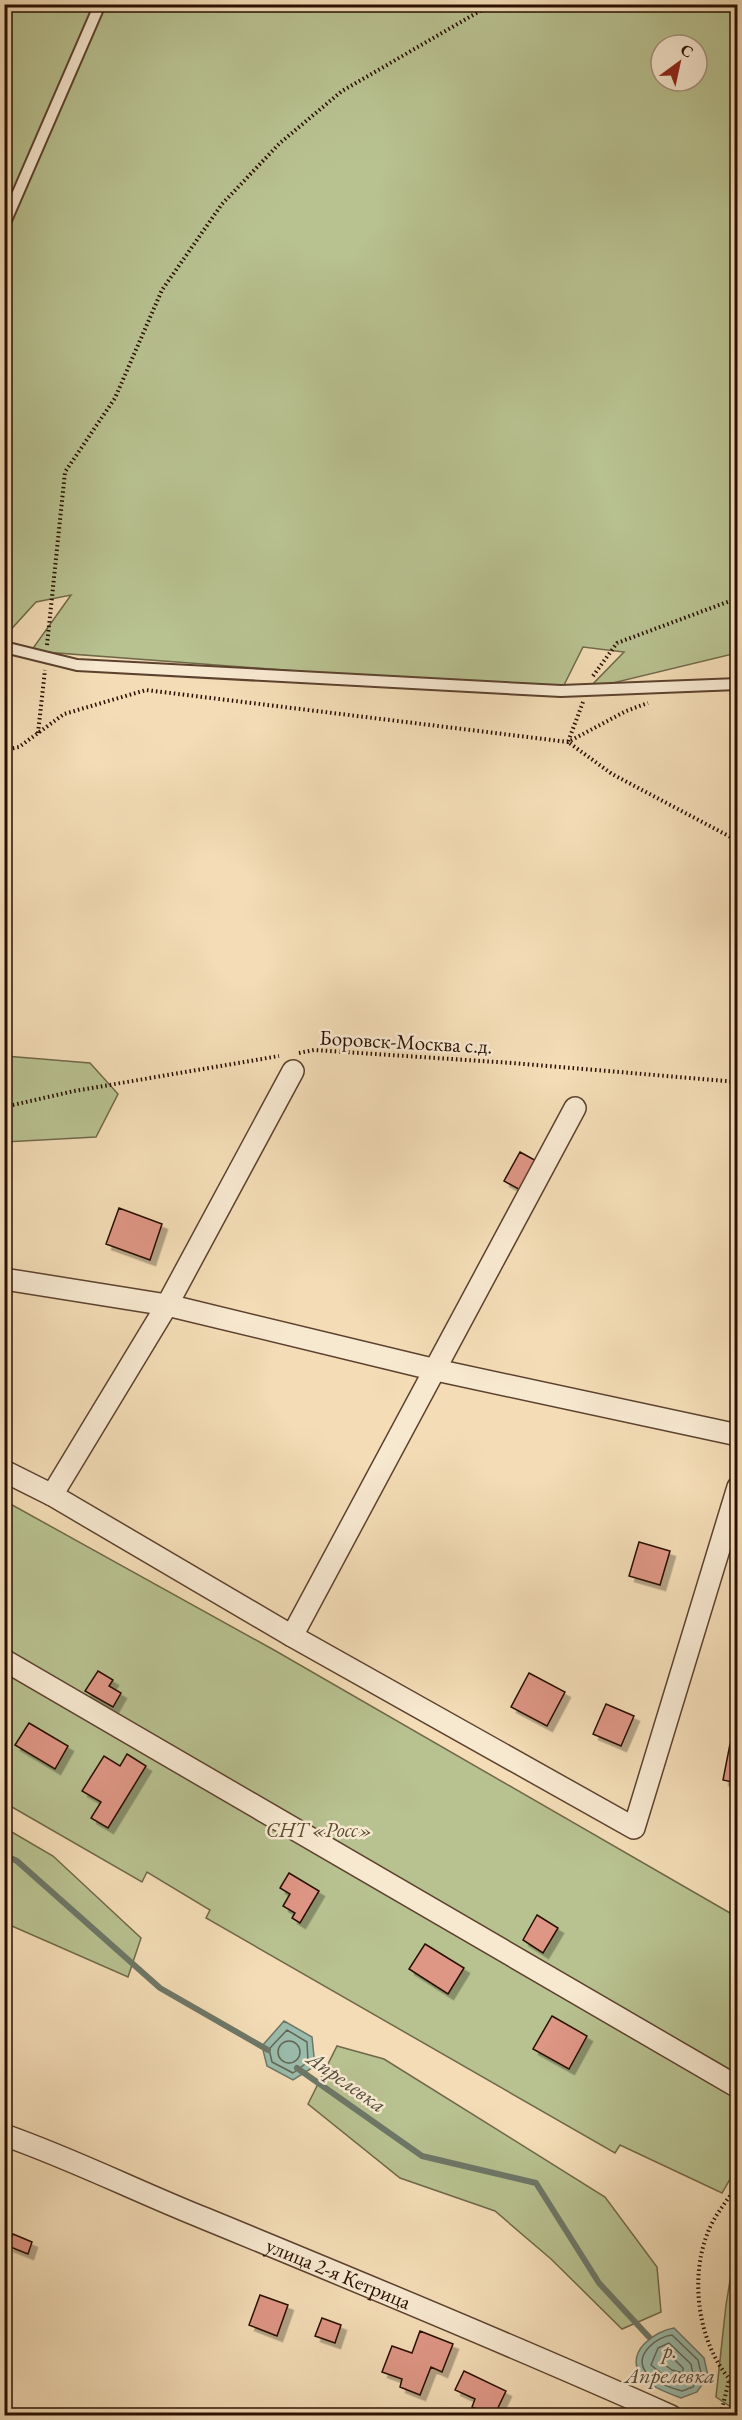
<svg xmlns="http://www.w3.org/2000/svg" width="742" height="2420" font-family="'EB Garamond',serif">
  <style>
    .green { fill: #b8c190; stroke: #706848; stroke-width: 1.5; fill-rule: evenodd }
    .water { fill: #9bbcac; stroke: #6d7767; stroke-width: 1.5 }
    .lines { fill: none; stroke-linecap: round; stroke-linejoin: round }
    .shore { stroke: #626656; stroke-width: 1.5 }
    .stream { stroke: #6d7767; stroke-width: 6 }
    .building { fill: #de9685; stroke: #290f00; stroke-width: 1.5; filter: url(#shadow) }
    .lane-casing { stroke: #5c422e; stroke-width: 14 }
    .street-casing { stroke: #5c422e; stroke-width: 24 }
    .path { stroke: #290f00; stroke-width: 4; stroke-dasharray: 1.5 3; stroke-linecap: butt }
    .lane { stroke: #f7e8d0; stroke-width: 10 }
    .street { stroke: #f7e8d0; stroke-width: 21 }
    .labels { text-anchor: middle; stroke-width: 5; stroke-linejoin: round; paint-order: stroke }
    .street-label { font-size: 21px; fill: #290f00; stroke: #f7e8d0 }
    .park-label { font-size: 21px; font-style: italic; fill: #5b4d32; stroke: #f7e8d0 }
    .water-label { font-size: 22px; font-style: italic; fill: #514c3c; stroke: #f7e8d0 }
  </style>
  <defs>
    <filter id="shadow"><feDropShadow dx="5.5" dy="5.5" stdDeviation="0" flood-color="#0004"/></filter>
  </defs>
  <rect width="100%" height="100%" fill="#f3dcb6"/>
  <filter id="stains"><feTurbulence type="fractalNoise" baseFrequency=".00333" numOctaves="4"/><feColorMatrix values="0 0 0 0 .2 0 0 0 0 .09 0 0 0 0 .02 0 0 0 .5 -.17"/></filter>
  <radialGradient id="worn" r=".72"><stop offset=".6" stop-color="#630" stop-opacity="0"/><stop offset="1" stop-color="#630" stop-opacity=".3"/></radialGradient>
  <!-- green -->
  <path class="green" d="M4,5H737V653L588,689L624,652L583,647L561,691L31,651L71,595L36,602L5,636ZM661,45H697V81H661Z
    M5,1056L90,1063L118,1094L96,1137L5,1142Z
    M5,1501L274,1650L737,1917V2057L722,2085L737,2098V2167L722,2193L620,2145L615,2153L206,1918L210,1910L147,1872L142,1882L5,1803Z
    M5,1828L53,1856L141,1938L128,1977L5,1923Z
    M337,2046L384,2059L605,2197L657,2267L661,2312L622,2329L551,2259L495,2211L400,2178L308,2104Z
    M737,2238L738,2411H737L716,2397L726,2305Z"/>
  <!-- water -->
  <path class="water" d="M284,2021L312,2037L315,2066L293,2080L267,2066L262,2046Z
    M674,2328L704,2358L708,2376L697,2392L681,2398C668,2393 648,2386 640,2374C626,2351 655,2331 674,2328Z"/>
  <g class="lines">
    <!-- shore -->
    <path class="shore" d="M287,2030L307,2042L308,2062L293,2073L272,2062L269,2049Z
      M278 2052a11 11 0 1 1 22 0a11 11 0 1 1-22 0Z
      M672,2335L698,2360L701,2373L693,2387L682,2391C670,2388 652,2381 645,2371C634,2354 658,2336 672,2335Z
      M669,2343L691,2364L693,2374L682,2383L667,2378L651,2365L658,2348Z
      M665,2354H669L683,2368V2373L672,2370L662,2363Z"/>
    <!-- stream -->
    <path class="stream" d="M4,1855L17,1861L160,1988L268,2050
      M297,2068L422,2156L536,2183L599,2283L649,2337"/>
  </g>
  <!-- building -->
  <path class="building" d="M520,1152L540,1163L524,1192L504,1181Z
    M119,1208L162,1224L150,1260L106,1244Z
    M639,1542L670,1551L660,1585L629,1576Z
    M98,1671L113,1680L109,1686L121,1693L113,1707L85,1691Z
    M529,1673L565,1692L547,1726L511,1707Z
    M606,1704L634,1716L621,1746L593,1734Z
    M29,1723L68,1746L55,1769L15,1745Z
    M730,1744L738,1745V1793L737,1783L723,1780Z
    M127,1754L146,1766L108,1828L91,1818L101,1802L82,1791L104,1756L120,1766Z
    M289,1873L319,1891L300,1923L292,1918L295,1913L283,1906L290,1894L280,1888Z
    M537,1915L558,1928L543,1953L523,1940Z
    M425,1944L464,1968L448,1994L409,1969Z
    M552,2016L587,2036L569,2069L533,2049Z
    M13,2234L32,2242L28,2254L8,2246Z
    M260,2295L288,2305L277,2336L249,2325Z
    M322,2318L341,2325L335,2343L315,2336Z
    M420,2331L453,2344L442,2372L431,2367L420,2395L400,2387L402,2379L382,2372L392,2346L412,2353Z
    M464,2371L506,2391L494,2416L472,2407L475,2399L455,2390Z"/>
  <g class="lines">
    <!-- lane casing -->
    <g class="lane-casing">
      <path id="lane" d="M4,225L100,4
        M4,647L77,665L561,691L738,684"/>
    </g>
    <!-- street casing -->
    <g class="street-casing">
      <g id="street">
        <path d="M4,1279L167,1305L436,1370L738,1435"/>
        <path d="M4,1471L52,1495L292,1636L634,1828L738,1487"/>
        <path d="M52,1495L167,1305L293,1071"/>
        <path d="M292,1636L575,1108"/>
        <path d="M4,1660L736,2086"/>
        <path id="s1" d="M4,2135C73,2159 138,2192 206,2219C362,2283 517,2347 671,2416"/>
      </g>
    </g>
    <!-- path -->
    <path class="path" d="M47,645L65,472L115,398L162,290L222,204L280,143L342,91L492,4
      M593,676L617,643L738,598
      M583,702L568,742L612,774L738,841
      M38,733L45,670
      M4,750L19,747L64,714L146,690L568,742L626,711L648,703
      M299,1053L314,1050L512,1063L738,1082
      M4,1107L74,1091L279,1056
      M738,2185C728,2199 714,2216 708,2232C688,2281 699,2352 738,2388
      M716,2416L722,2409L729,2380"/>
    <!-- lane -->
    <use href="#lane" class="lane"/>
    <!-- street -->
    <use href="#street" class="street"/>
  </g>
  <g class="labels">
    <!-- street labels -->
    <g class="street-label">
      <text transform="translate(406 1042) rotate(3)" y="7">Боровск-Москва с.д.</text>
      <text dy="7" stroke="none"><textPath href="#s1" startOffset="362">улица 2-я Кетрица</textPath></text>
    </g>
    <!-- park labels -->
    <g class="park-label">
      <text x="319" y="1837">СНТ «Росс»</text>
    </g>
    <!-- water labels -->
    <g class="water-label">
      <text transform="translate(347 2081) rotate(35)" y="8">Апрелевка</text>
      <text x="670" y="2358">р.<tspan x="670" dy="25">Апрелевка</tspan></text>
    </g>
  </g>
  <!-- margin -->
  <rect width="742" height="2420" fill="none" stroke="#f3dcb6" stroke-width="24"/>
  <rect x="6" y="6" width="730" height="2408" fill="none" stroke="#290f00" stroke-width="3"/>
  <rect x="12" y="12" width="718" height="2396" fill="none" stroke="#290f00" stroke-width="1.5"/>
  <!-- north arrow -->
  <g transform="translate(679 63) rotate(33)"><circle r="28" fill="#f7e8d0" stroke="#a5917d" stroke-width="1.5"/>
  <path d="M0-4.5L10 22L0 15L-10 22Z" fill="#8f2418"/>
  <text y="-9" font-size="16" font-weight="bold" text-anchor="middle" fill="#290f00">С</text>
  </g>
  <rect width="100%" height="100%" filter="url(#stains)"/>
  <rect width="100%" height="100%" fill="url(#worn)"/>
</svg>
